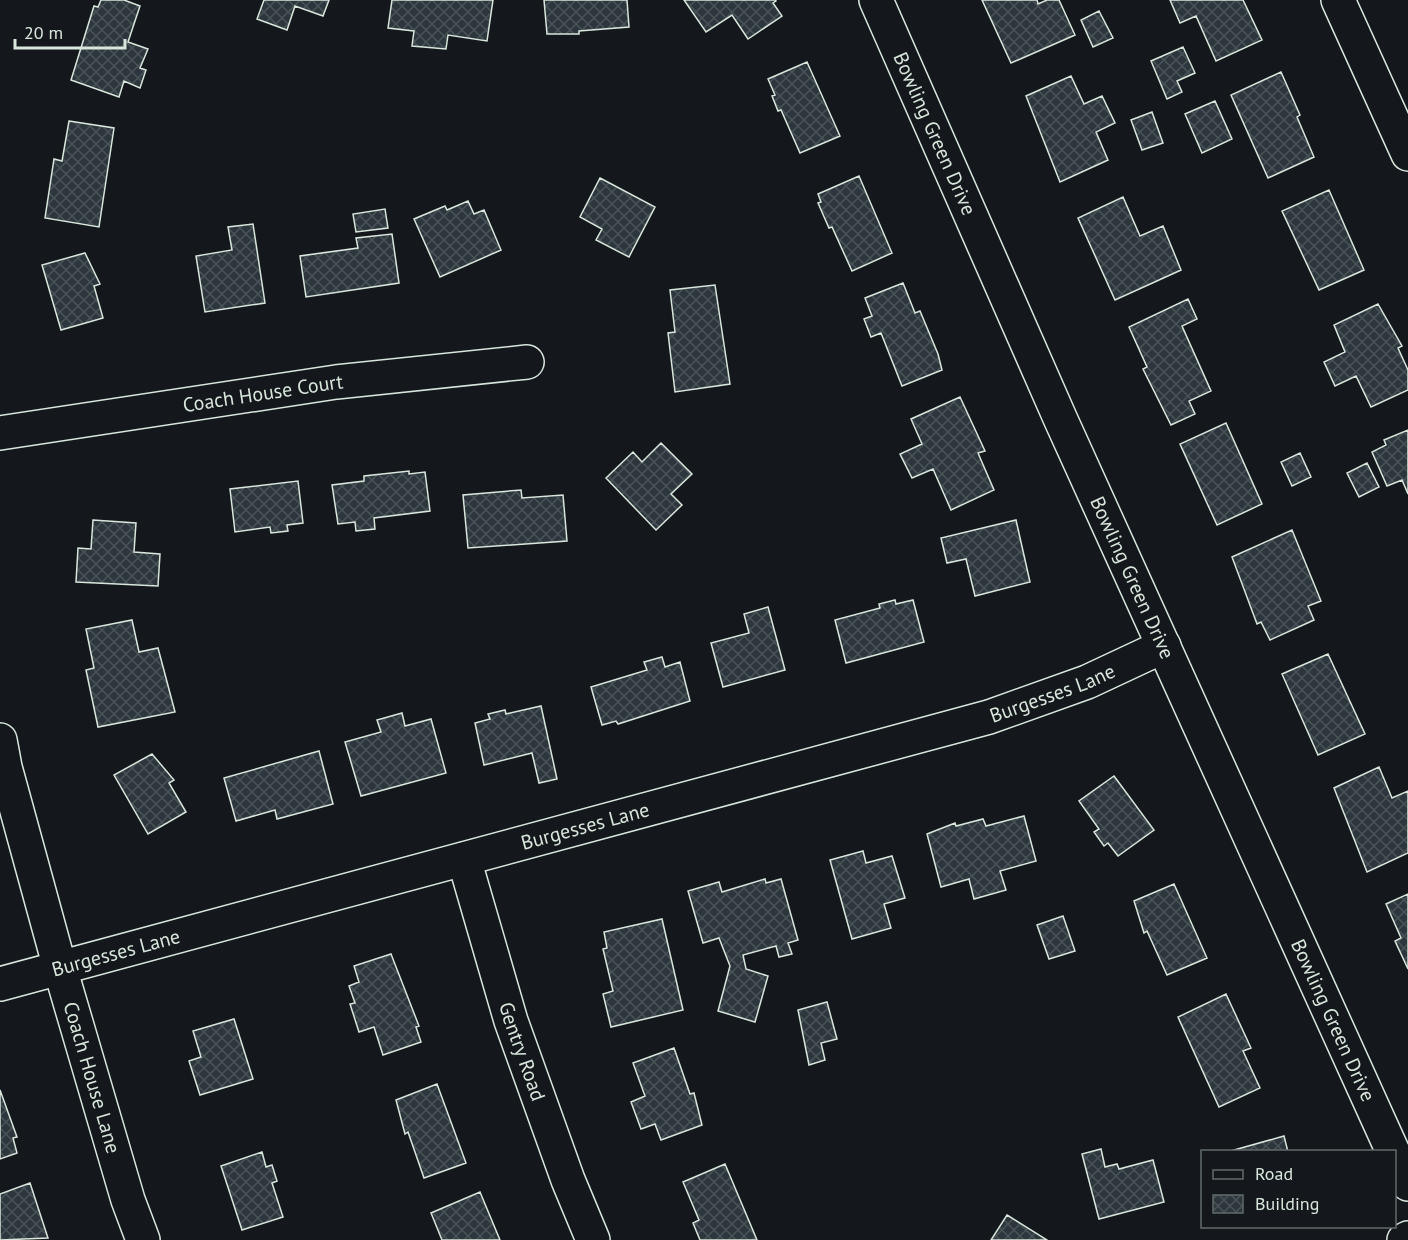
<svg xmlns="http://www.w3.org/2000/svg" width="1408" height="1240" font-family="'PT Sans',sans-serif">
  <style>
    .building { fill: url(#building-cross-hatch); stroke: #d8e6dc; stroke-width: 1.5 }
    .lines { fill: none; stroke-linecap: round; stroke-linejoin: round }
    .minor-casing { stroke: #d8e6dc; stroke-width: 36 }
    .minor { stroke: #14181c; stroke-width: 33 }
    .labels { text-anchor: middle; stroke-width: 4.5; stroke-linejoin: round; paint-order: stroke }
    .street-label { font-size: 20px; fill: #d8e6dc; stroke: #14181c }
  </style>
  <defs>
    <pattern id="building-cross-hatch" width="8" height="8" patternUnits="userSpaceOnUse" patternTransform="scale(1.5)"><rect width="8" height="8" fill="#2c363c"/><path d="M0 0l8 8M0 8l8-8" fill="none" stroke="#4a5358"/></pattern>
  </defs>
  <rect width="100%" height="100%" fill="#14181c"/>
  <!-- building -->
  <path class="building" d="M101,0H124L140,6L128,42L148,49L140,68L146,70L140,88L124,81L119,97L71,80L94,6L98,7Z
    M264,0H329L323,16L295,6L287,30L257,19Z
    M392,0H493L487,41L448,35L446,49L412,46L414,31L388,28Z
    M544,0H627L629,27L579,31V34H547Z
    M684,0H775L776,1L773,3L782,16L748,39L732,15L706,32Z
    M982,0H1037L1038,4L1047,0H1059L1075,35L1011,63Z
    M1170,0H1243L1262,40L1216,61L1196,16L1180,23Z
    M1099,11L1113,38L1093,47L1081,20Z
    M1183,47L1195,73L1177,81L1182,92L1167,99L1151,61Z
    M807,62L840,136L800,153L781,110L778,111L772,96L775,95L768,79Z
    M1281,72L1300,115L1297,117L1314,157L1268,178L1231,95Z
    M1071,76L1084,104L1102,96L1115,123L1096,132L1108,160L1060,182L1026,96Z
    M1215,101L1232,139L1202,153L1185,114Z
    M1152,112L1163,143L1142,150L1131,120Z
    M69,121L114,128L99,227L45,218L54,159L62,161Z
    M859,176L892,253L852,271L832,227L829,228L818,203L821,202L818,194Z
    M600,178L655,207L629,257L596,240L602,229L580,217Z
    M1329,190L1364,270L1319,290L1282,211Z
    M1123,197L1140,236L1163,226L1181,270L1115,300L1078,218Z
    M468,201L474,214L484,210L501,250L440,277L414,219L445,206L447,210Z
    M385,209L388,228L356,232L353,214Z
    M253,224L265,303L205,312L196,256L232,250L228,227Z
    M392,234L399,283L306,297L300,256L358,248L356,238Z
    M85,253L100,284L94,286L103,318L61,330L42,265Z
    M903,283L915,313L920,311L938,354L942,370L902,386L881,333L871,337L864,319L872,316L865,298Z
    M715,285L730,384L675,392L668,333L675,332L670,290Z
    M1188,299L1197,319L1182,326L1211,391L1189,401L1195,414L1171,425L1143,369L1147,367L1129,327Z
    M1378,304L1402,346L1398,348L1408,370V390L1371,407L1356,376L1335,386L1324,362L1345,352L1334,325Z
    M960,397L985,451L978,453L994,490L951,510L933,469L912,478L900,454L922,444L911,419Z
    M1226,423L1262,504L1217,525L1180,444Z
    M1408,430V494L1402,480L1387,486L1372,452L1386,445L1384,440Z
    M661,443L692,474L671,494L682,505L656,530L606,478L633,452L642,462Z
    M1300,453L1311,477L1292,486L1281,462Z
    M1367,463L1379,487L1359,497L1347,473Z
    M409,471V474L425,472L430,511L374,518L375,529L356,531L355,522L338,524L332,485L364,481V476Z
    M298,481L303,523L287,525L288,531L271,533L270,527L235,532L230,489Z
    M521,490L522,498L563,495L567,541L468,548L463,495Z
    M93,520L136,523L134,552L160,554L158,586L76,582L78,548L91,549Z
    M1016,520L1030,582L975,596L966,559L947,563L941,538Z
    M1292,530L1321,601L1308,606L1314,620L1270,640L1261,622L1257,624L1232,557Z
    M895,600L896,604L913,600L924,642L846,663L835,620L880,608L879,604Z
    M768,607L785,670L723,687L711,643L749,633L744,614Z
    M132,620L139,652L158,648L175,712L98,727L86,670L94,668L86,629Z
    M1328,654L1365,734L1318,755L1282,674Z
    M662,657L665,667L680,662L690,701L618,724L616,721L602,725L591,687L647,670L644,662Z
    M541,706L557,779L539,783L532,753L484,765L475,723L490,719L488,714L505,710L506,714Z
    M402,713L405,726L431,719L446,773L361,796L345,742L381,732L377,720Z
    M319,751L333,804L277,819L275,810L236,821L224,778Z
    M152,754L174,780L169,783L186,812L148,834L114,775Z
    M1379,767L1392,798L1408,791V853L1367,872L1334,788Z
    M1114,776L1154,830L1118,856L1108,843L1104,846L1094,832L1099,829L1079,801Z
    M1024,816L1036,861L1000,871L1006,890L974,899L969,879L941,887L927,834L955,823L956,826L983,819L986,826Z
    M863,851L866,863L892,856L905,898L884,904L891,928L852,939L830,860Z
    M765,879L766,883L781,879L798,940L788,943L792,954L779,957L776,946L743,955L746,969L768,976L755,1022L718,1011L730,966L719,938L703,943L688,891L719,882L722,892Z
    M1174,884L1207,958L1167,975L1147,931L1144,933L1134,901Z
    M1408,894V969L1395,941L1401,938L1386,904Z
    M1063,916L1075,951L1049,959L1037,925Z
    M662,919L683,1010L611,1027L603,994L613,991L603,949L607,948L604,932Z
    M391,954L419,1026L416,1027L421,1042L383,1055L374,1027L359,1032L350,1004L355,1003L349,986L359,982L354,966Z
    M1226,994L1251,1048L1243,1051L1260,1088L1219,1107L1178,1017Z
    M827,1002L837,1039L821,1043L825,1060L809,1065L798,1010Z
    M234,1019L253,1079L200,1095L189,1061L201,1057L193,1031Z
    M674,1048L690,1094L694,1093L702,1125L661,1140L655,1124L641,1129L631,1102L645,1096L633,1063Z
    M437,1084L466,1163L424,1178L408,1132L405,1134L396,1100Z
    M0,1090L17,1137L13,1138L17,1153L0,1159Z
    M1284,1136L1288,1152H1227Z
    M1101,1149L1105,1167L1117,1164L1119,1169L1153,1160L1164,1202L1099,1219L1082,1154Z
    M262,1152L266,1167L272,1165L277,1181L272,1183L283,1217L242,1230L221,1166Z
    M725,1164L757,1240H700L693,1223L699,1220L683,1182Z
    M30,1183L48,1238L0,1240V1194Z
    M480,1192L500,1240H442L431,1213Z
    M1007,1215L1047,1240H991Z"/>
  <g class="lines">
    <!-- minor casing -->
    <g class="minor-casing">
      <g id="minor">
        <path id="s1" d="M876,0L1060,418L1393,1152"/>
        <path d="M1338,0L1408,154"/>
        <path id="s2" d="M0,433L336,382L527,362"/>
        <path id="s3" d="M0,740L5,767L60,968L128,1200L143,1240"/>
        <path id="s4" d="M464,859L511,1021L568,1180L593,1240"/>
        <path id="s5" d="M0,984L989,717L1087,682L1164,646"/>
        <path d="M1394,1154L1408,1184"/>
        <path d="M1404,1240L1408,1238"/>
      </g>
    </g>
    <!-- minor -->
    <use href="#minor" class="minor"/>
  </g>
  <g class="labels">
    <!-- street labels -->
    <g class="street-label">
      <text dy="7" stroke="none"><textPath href="#s1" startOffset="146">Bowling Green Drive</textPath></text>
      <text dy="7" stroke="none"><textPath href="#s2" startOffset="266">Coach House Court</textPath></text>
      <text dy="7" stroke="none"><textPath href="#s1" startOffset="632">Bowling Green Drive</textPath></text>
      <text dy="7" stroke="none"><textPath href="#s5" startOffset="1092">Burgesses Lane</textPath></text>
      <text dy="7" stroke="none"><textPath href="#s5" startOffset="606">Burgesses Lane</textPath></text>
      <text dy="7" stroke="none"><textPath href="#s5" startOffset="120">Burgesses Lane</textPath></text>
      <text dy="7" stroke="none"><textPath href="#s1" startOffset="1118">Bowling Green Drive</textPath></text>
      <text dy="7" stroke="none"><textPath href="#s4" startOffset="201">Gentry Road</textPath></text>
      <text dy="7" stroke="none"><textPath href="#s3" startOffset="350">Coach House Lane</textPath></text>
    </g>
  </g>
  <!-- legend -->
  <rect x="1201" y="1150" width="195" height="78" fill="#14181c" stroke="#626a69" stroke-width="1.5"/>
  <rect x="1213" y="1170" width="30" height="9" fill="#14181c" stroke="#626a69" stroke-width="1.5"/>
  <text x="1255" y="1180" font-size="18" fill="#d8e6dc">Road</text>
  <rect x="1213" y="1195" width="30" height="18" fill="url(#building-cross-hatch)" stroke="#626a69" stroke-width="1.5"/>
  <text x="1255" y="1210" font-size="18" fill="#d8e6dc">Building</text>
  <!-- scale -->
  <path d="M15 39v9h110v-9" fill="none" stroke="#d8e6dc" stroke-width="3"/>
  <text x="24" y="39" font-size="18" fill="#d8e6dc" stroke="#14181c" stroke-width="4.5" paint-order="stroke">20 m</text>
</svg>
